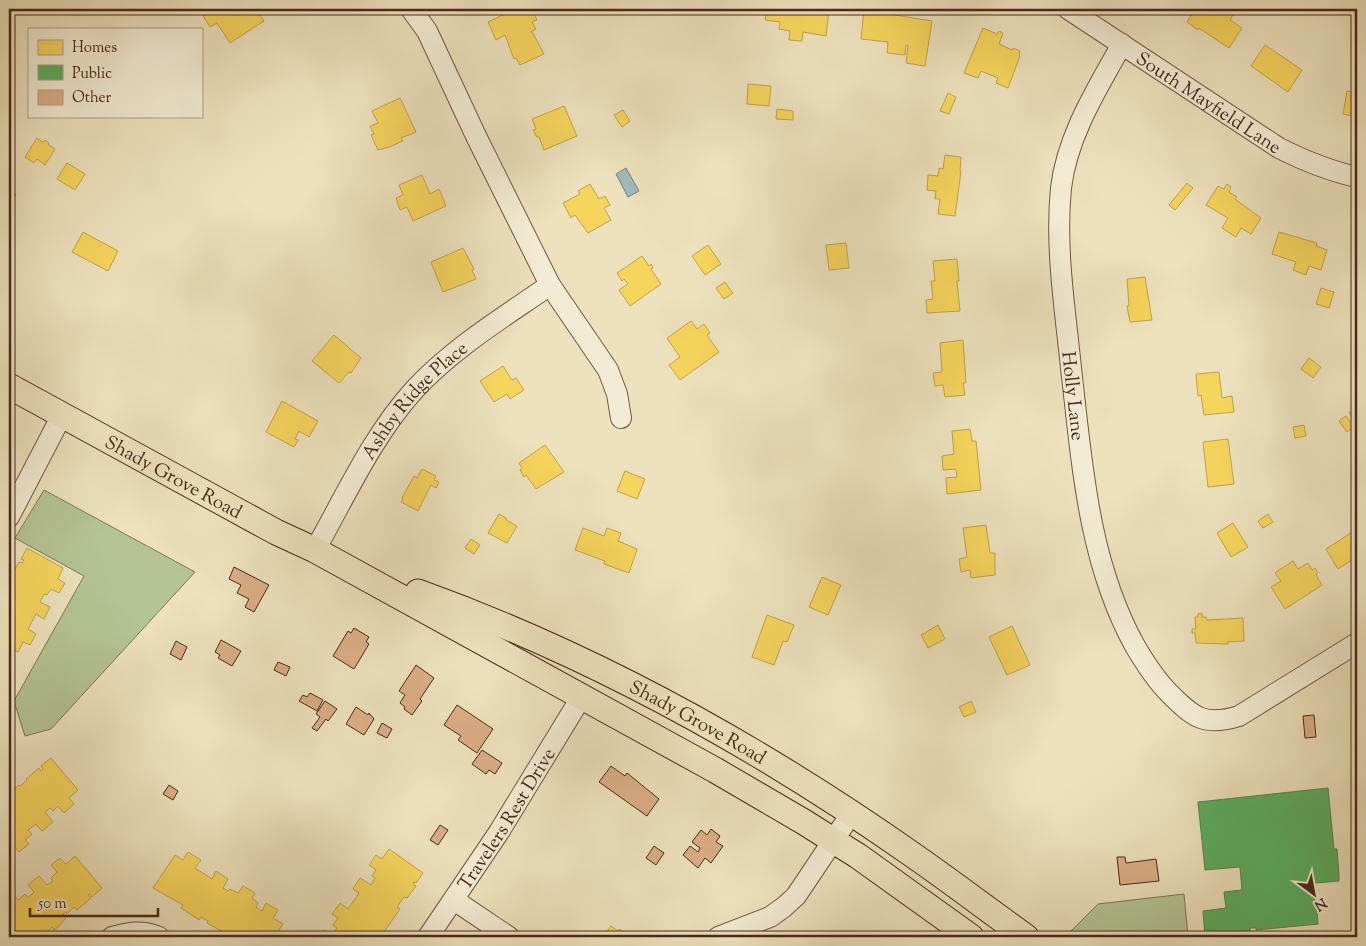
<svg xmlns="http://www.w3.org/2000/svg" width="1366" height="946" font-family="'Sorts Mill Goudy',serif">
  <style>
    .green { fill: #b4c494; stroke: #7e7656 }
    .water { fill: #9dbbbb; stroke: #7b817a }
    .homes { fill: #f6d55c; stroke: #c2a148 }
    .public { fill: #5aae61; stroke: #55864b }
    .building { fill: #dbae85; stroke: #492919 }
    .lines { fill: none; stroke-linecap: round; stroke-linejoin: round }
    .minor-casing { stroke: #725742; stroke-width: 22 }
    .major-casing { stroke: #492919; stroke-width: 27 }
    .minor { stroke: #f3ecd4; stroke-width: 20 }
    .major { stroke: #ede2bd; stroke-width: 25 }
    .labels { text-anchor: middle; stroke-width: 5; stroke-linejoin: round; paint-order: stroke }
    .street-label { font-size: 19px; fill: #492919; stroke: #f3ecd4 }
  </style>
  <rect width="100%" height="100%" fill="#ede2bd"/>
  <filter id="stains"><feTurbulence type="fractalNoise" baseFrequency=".004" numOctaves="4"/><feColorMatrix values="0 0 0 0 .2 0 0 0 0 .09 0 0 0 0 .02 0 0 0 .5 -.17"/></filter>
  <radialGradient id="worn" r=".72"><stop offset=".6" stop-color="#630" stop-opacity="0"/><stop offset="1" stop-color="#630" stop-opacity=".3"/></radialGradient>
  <!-- green -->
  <path class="green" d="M44,490L195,572L51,729L25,736L14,701L84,576L15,538Z
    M1184,894L1188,937H1065L1098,904Z"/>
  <!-- water -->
  <path class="water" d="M626,168L639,191L628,197L616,174Z"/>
  <!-- homes -->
  <path class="homes" d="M208,9H251V10L256,9L264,21L230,43L217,23L210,27L203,16L210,12Z
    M515,9H532L537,20L532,22L536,29L531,32L533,33L544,54L520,65L516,58L514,59L505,35L496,40L488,22Z
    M706,9H722L719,15Z
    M767,9H813L829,11L826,36L803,32L802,41L789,40L790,31L779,29L780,22L765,20Z
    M1195,9H1214L1217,11L1219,9H1234L1236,10L1230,20L1242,28L1229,48L1199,28L1198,30L1187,22Z
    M864,10L932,21L925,66L906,63L908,45H906L905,55L887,53L888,42L861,39Z
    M983,28L997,34L999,31L1003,33L999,44L1012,50L1013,48L1020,51L1019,55L1020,56L1008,88L996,83L998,78L981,71L978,78L964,73Z
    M1265,45L1302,70L1288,92L1251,66Z
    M748,84L771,86L769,106L747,104Z
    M1347,91L1357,93V117L1343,114Z
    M948,93L956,97L949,114L940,111Z
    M400,98L416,132L401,138L403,141L389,147L378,150L371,135L374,134L370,126L378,123L372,111Z
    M564,106L577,136L544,150L539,137H537L533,130L536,129L532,119Z
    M777,109L793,111V120L776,119Z
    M623,110L630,121L622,127L614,115Z
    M37,138L43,142L45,140L49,143L48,145L55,149L45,165L37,159L34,163L25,157Z
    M945,155L961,157L960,171H961L955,216L938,214L940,199H935L936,191L927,190L928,175L938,176L939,168L943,169Z
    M67,163L85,174L75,190L57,179Z
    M422,175L430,194L439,189L446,206L413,221L407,207L400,210L396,198L403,195L399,185Z
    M1187,183L1193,188L1175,210L1169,205Z
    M590,184L599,199L605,196L610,205L604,208L611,220L588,233L575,215L571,218L563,203L580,194L578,191Z
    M1227,184L1231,187L1229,192L1237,197L1235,199L1261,218L1251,234L1241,228L1236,237L1222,228L1228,218L1206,205L1218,186L1224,189Z
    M9,189L16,195L9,207Z
    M83,232L118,251L108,271L72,252Z
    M1279,232L1317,243L1316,246L1327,250L1321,270L1309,266L1306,275L1293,270L1296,262L1272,254Z
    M846,243L849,268L829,270L826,245Z
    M708,245L721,264L705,275L692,256Z
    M463,248L474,269L472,270L476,279L443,292L431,262Z
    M642,256L649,266L651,264L653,268L651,269L661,284L630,306L619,290L628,284L624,279L622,281L617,273Z
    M957,259L959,281H957L960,311L927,313L926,300L933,299L931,281H935L933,261Z
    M1145,277L1152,320L1130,322L1127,306H1129L1127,279Z
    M725,282L733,293L724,299L716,288Z
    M1321,288L1334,292L1329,308L1316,304Z
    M691,321L697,329L704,324L710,333L707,335L719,352L680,380L669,365L680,357L667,338Z
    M334,335L361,358L351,373L349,372L339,383L312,361Z
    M963,340L966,383H963L965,395L945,397L943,385L935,386L933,373L942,372L940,343Z
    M1309,358L1321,367L1313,378L1301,369Z
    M503,366L512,380L516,378L524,390L510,399L507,394L494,402L480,381Z
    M1219,372L1222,398L1232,396L1234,412L1204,415L1201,395L1198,396L1196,374Z
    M282,401L318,421L309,437L299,431L295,439L298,440L294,447L266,432Z
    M1355,408L1357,411V424L1349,412Z
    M1346,416L1354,427L1347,432L1339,421Z
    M1304,425L1306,436L1295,438L1293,427Z
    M970,429L972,441H976L981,490L947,494L946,478L957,477L956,469L943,470L942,456L954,454L952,431Z
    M1228,439L1234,484L1208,487L1203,442Z
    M545,445L564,472L536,489L526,475L524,477L520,470L522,468L519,463Z
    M422,469L436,476L434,480L439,482L436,488L431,485L418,511L401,502L403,499L402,498L414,476L417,478Z
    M625,471L645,479L637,499L617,491Z
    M499,514L506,518V520L517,526L507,543L488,533Z
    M1268,514L1273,522L1263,528L1258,521Z
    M1233,523L1248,547L1231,557L1217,533Z
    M986,525L990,553H995V575L971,578L970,570L961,572L959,559L967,557L963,528Z
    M583,528L604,536L607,528L621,533L618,541L637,549L629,573L604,564L605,561L575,550Z
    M1357,529V557L1338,569L1326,549Z
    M471,539L480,545L474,554L465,548Z
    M27,548L63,568L58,579L65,583L59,593L51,589L47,595L44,594L40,602L50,607L44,619L36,614L28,629L36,634L30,645L23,642L18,652L9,647V586L14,577L11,576L19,562L22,563L24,560L21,559Z
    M1293,561L1298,569L1308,563L1312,570L1315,568L1318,573L1316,575L1322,585L1285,609L1271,587L1281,581L1275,573Z
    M822,577L841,585L828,615L809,607Z
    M1202,613V617H1206L1207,620L1243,618L1244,641L1228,642V644L1196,643L1195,633H1192V629H1196L1195,617H1198V614Z
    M767,615L794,625L787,642L783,641L774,665L752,657Z
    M938,625L945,639L928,648L921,635Z
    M1012,626L1030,665L1007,675L989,637Z
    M971,701L976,712L964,717L959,707Z
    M51,758L78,790L69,798L74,804L64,813L58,806L53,811L50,808L45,812L53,822L42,831L36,824L28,830L32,834L25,840L29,844L19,852L13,845L9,849V793L19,785L20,786L27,780L26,779L39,768L41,771L43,769L41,766Z
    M389,849L423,873L416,883L414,882L413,884L416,886L407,898L404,897L397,907L400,909L381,936L376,933L374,937H319L324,930L332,936L337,928L333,925L338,918L332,914L340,903L348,909L359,893L353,889L360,878L371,885L375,878L372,876L376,870L369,865L376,855L382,859Z
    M188,852L201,860L195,868L212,879L216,871L228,879L223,888L228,891L230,889L238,893L243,886L255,893L252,898L258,903L256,907L262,911L266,903L278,910L273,918L283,924L274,937H232L207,923L208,921L201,917L199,920L181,908L183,905L153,888L175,855L183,860Z
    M75,856L102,888L92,897L90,894L88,895L91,898L77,910L74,907L67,914L66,912L63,914L66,918L58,927L54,930L52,927L41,937H9V900L14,895L18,900L25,894L28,898L34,892L28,885L39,876L47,885L53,881L51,878L57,872L51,865L60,858L66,864Z
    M611,926L618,931L619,929L631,937H603Z"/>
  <!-- public -->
  <path class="public" d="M1328,788L1334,849H1337L1339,875V881L1315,883L1318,924L1256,930V928H1250L1251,937H1205L1203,911L1226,908L1224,892L1242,890L1240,867L1205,870L1198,802Z"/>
  <!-- building -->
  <path class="building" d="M234,567L269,585L254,612L245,607L249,599L237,593L241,585L229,579Z
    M354,628L369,637L366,642L369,644L354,669L333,656L348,631L351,633Z
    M221,640L241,651L232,666L218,658L220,655L215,652Z
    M176,641L187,647L181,660L170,654Z
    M278,662L290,667L286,676L274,670Z
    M416,665L434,678L420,699L422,701L412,715L404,709L405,707L400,703L405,695L399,691Z
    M310,693L323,700L317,711L299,701L303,695L307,697Z
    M325,701L337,709L328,721L326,719L317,731L312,728L320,717L316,714Z
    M457,705L493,729L477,753L458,740L461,736L444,725Z
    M356,707L368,715L369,713L374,719L364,735L346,724Z
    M1314,715L1316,737L1305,738L1303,716Z
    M382,723L392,729L387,738L377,733Z
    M482,750L502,763L495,774L489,770L486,774L472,764Z
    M611,766L625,776L627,773L659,799L647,816L599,782Z
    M169,785L178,791L173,800L163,794Z
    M440,825L448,830L438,845L430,840Z
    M711,829L720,836L716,842L723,846L711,863L705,858L698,868L683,855L690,846L698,852L700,848L692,842L701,830L707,835Z
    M654,846L664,853L656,865L646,858Z
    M1117,857H1125L1126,863L1156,859L1159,881L1120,885Z"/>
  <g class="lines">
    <!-- minor casing -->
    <g class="minor-casing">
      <g id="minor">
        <path d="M411,9L427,31L476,136L550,285L608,370L617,394L621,418"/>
        <path id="s1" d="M1068,9L1279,148C1305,161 1329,171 1357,177"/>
        <path id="s2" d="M1122,44C1097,89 1067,136 1061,188C1055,248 1065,308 1071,368C1082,463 1088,561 1135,646C1145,663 1155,679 1169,693C1193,717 1204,727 1239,716L1357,643"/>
        <path d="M9,517L62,415"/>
        <path id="s3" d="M315,550C346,495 373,435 415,389C454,347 504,317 550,285"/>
        <path d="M454,900L509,937"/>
        <path d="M112,937C129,932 143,930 159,937"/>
        <path id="s4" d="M428,937L499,832L582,696"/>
        <path d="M718,937L770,917L784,907L796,896L851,814"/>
      </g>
    </g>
    <!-- major casing -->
    <g class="major-casing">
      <g id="major">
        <path id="s5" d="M9,386L276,532L315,550L715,770L804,822L858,856L971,937"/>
        <path id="s6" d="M418,592C593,655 757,746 910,853C949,880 987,909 1026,937"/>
      </g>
    </g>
    <!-- minor -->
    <use href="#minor" class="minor"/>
    <!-- major -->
    <use href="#major" class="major"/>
  </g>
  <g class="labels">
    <!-- street labels -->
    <g class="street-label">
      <text dy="7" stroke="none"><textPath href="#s1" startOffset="169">South Mayfield Lane</textPath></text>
      <text dy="7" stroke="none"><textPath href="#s2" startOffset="366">Holly Lane</textPath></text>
      <text dy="7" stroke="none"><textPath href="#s3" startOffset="181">Ashby Ridge Place</textPath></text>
      <text dy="7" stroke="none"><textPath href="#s5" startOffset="188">Shady Grove Road</textPath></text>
      <text dy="7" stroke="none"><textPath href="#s6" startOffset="309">Shady Grove Road</textPath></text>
      <text dy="7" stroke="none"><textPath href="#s4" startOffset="142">Travelers Rest Drive</textPath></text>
    </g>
  </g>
  <!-- margin -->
  <rect width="1366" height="946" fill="none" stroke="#ede2bd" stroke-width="30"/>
  <rect x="10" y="10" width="1346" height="926" fill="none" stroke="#492919" stroke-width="2.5"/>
  <rect x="15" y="15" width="1336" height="916" fill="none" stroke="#492919"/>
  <!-- legend -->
  <rect x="28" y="28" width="175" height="90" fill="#f3ecd4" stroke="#af9e89"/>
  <rect x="38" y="40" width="25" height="15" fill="#f6d55c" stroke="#af9e89"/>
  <text x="72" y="52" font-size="15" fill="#492919">Homes</text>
  <rect x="38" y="65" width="25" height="15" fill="#5aae61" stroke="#af9e89"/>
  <text x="72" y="78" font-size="15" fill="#492919">Public</text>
  <rect x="38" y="90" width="25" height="15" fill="#dbae85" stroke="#af9e89"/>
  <text x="72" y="102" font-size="15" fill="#492919">Other</text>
  <!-- north arrow -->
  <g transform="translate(1314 894) rotate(148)" stroke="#f3ecd4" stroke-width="4" paint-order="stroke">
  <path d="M0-4L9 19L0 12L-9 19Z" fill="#492919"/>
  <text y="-8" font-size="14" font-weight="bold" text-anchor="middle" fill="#492919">N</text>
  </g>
  <!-- scale -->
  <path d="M30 908v8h128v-8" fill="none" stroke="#492919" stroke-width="2.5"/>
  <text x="38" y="908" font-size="15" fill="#492919" stroke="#f3ecd4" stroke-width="4" paint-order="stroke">50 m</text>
  <rect width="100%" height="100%" filter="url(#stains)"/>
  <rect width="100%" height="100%" fill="url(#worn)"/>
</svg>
